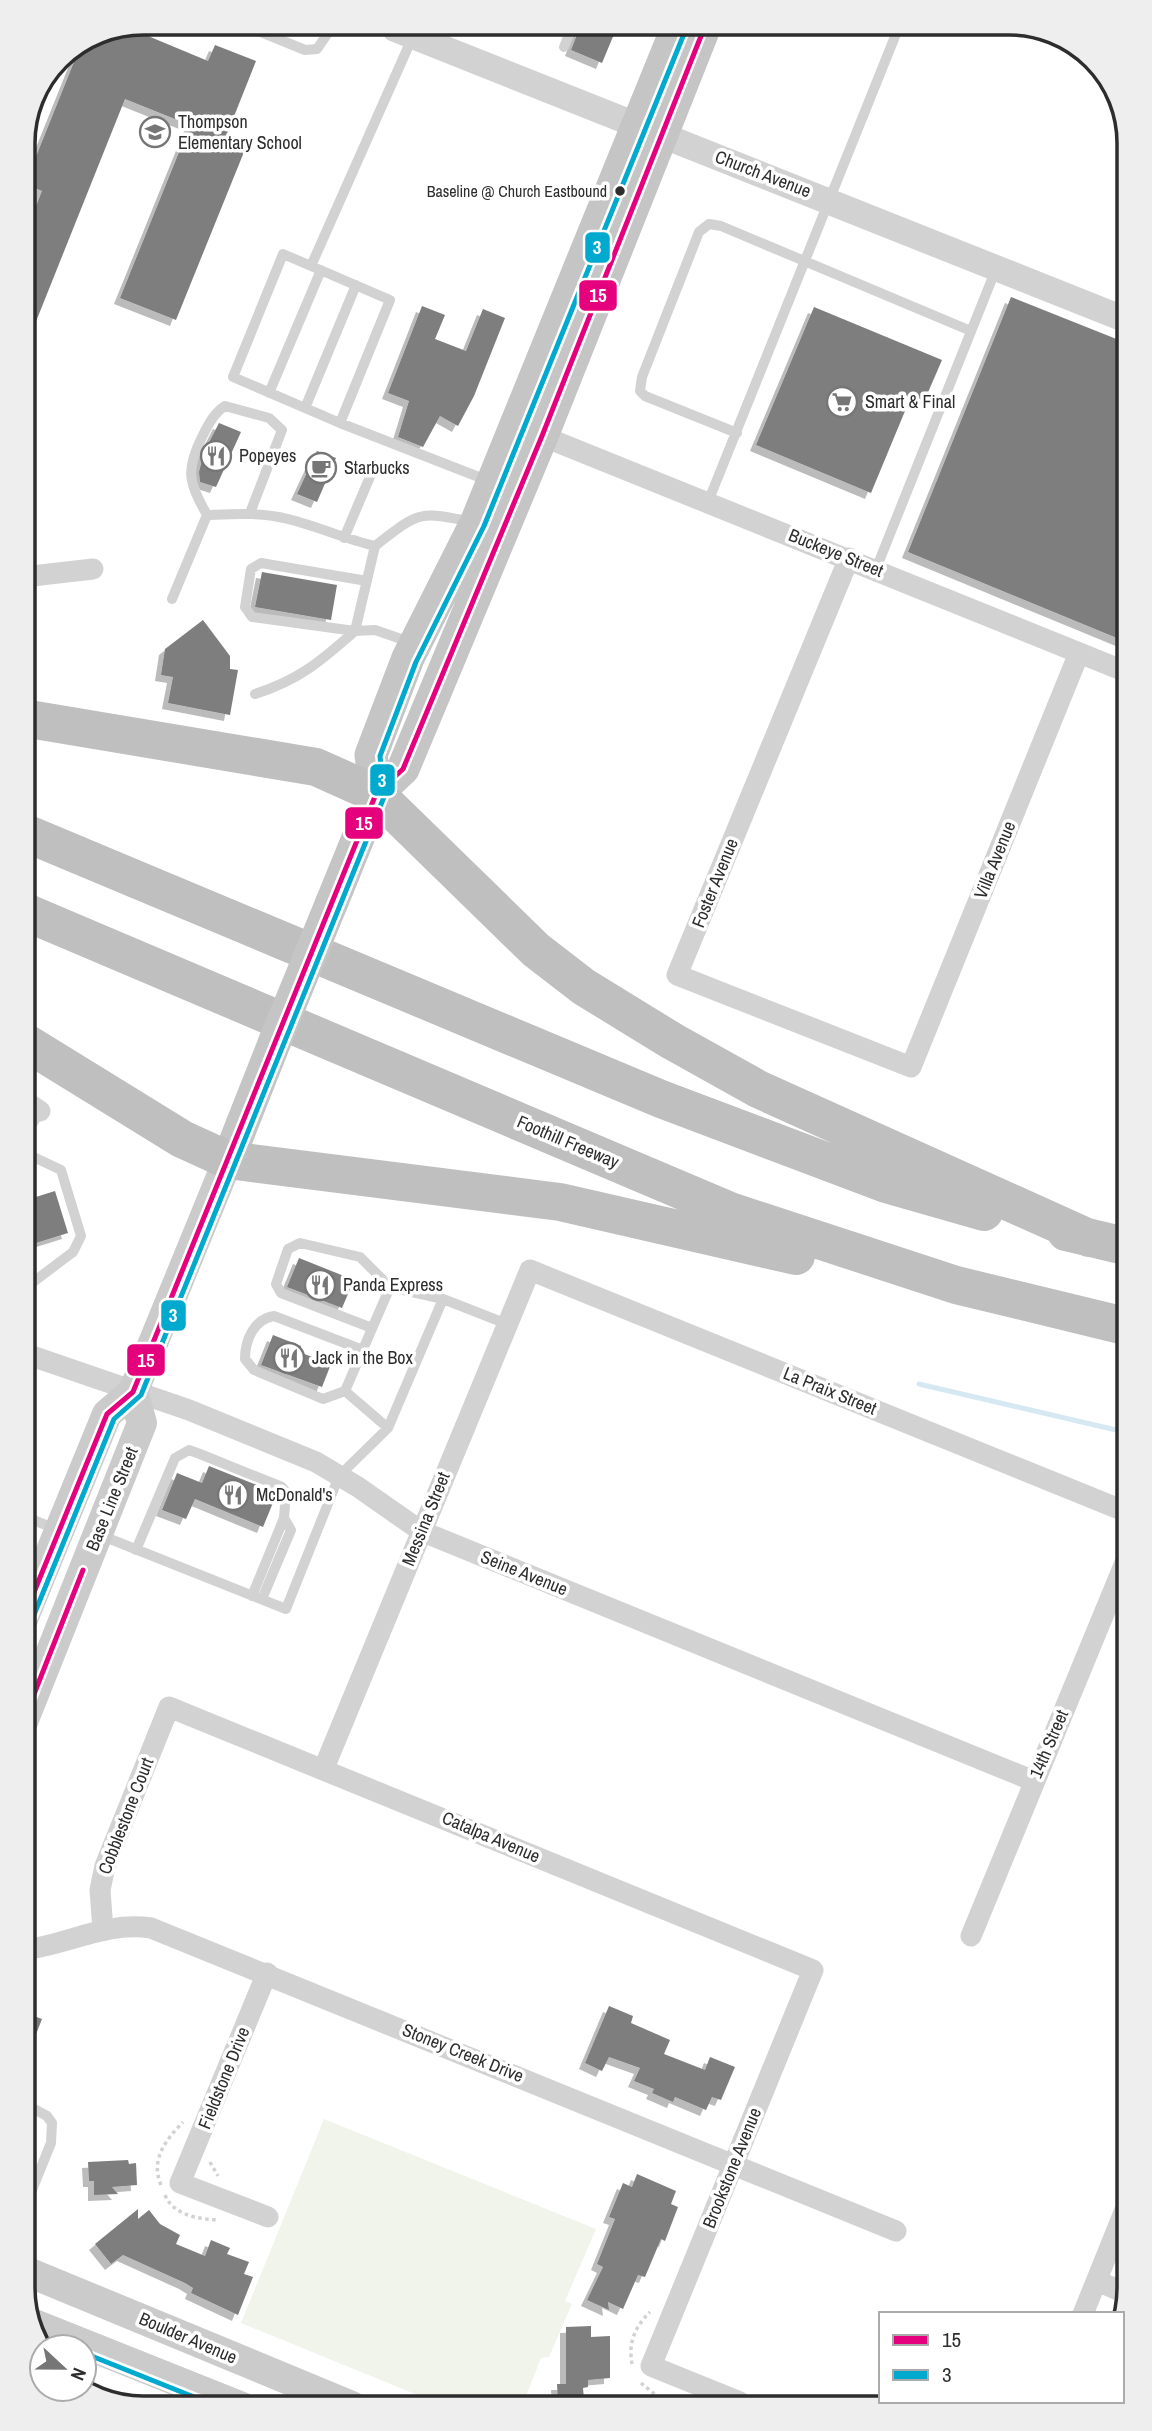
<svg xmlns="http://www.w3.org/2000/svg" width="1152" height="2431" font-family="'Archivo Narrow',sans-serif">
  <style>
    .green { fill: #f0f4eb }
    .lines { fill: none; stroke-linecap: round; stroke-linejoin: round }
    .stream { stroke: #d6e9f2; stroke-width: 5 }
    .building { fill: #7e7e7e; filter: url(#shadow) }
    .path { stroke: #d2d2d2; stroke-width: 3.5; stroke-dasharray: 3.5 3.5; stroke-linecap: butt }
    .service { stroke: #d2d2d2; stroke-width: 10 }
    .minor { stroke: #d2d2d2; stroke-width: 21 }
    .tertiary { stroke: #d2d2d2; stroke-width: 26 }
    .secondary { stroke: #cbcbcb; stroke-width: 30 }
    .primary { stroke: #c5c5c5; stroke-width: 33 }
    .motorway { stroke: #bfbfbf; stroke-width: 38 }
    .primary-bridge { stroke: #c5c5c5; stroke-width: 33 }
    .bus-1-casing { stroke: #fff; stroke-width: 10 }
    .bus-2-casing { stroke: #fff; stroke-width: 10 }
    .bus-1 { stroke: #e5007d; stroke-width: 5 }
    .bus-2 { stroke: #00a9ce; stroke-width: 5 }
    .bus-dot { fill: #2d2d2d; stroke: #fff; stroke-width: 2.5 }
    .labels { text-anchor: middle; stroke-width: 7; stroke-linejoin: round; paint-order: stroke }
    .bus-label { font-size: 16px; fill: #2d2d2d; stroke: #fff; text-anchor: end }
    .poi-label { font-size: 18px; fill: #2d2d2d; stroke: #fff; text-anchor: start }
    .street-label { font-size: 18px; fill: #2d2d2d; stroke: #fff }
    .rim { fill: none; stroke: #2d2d2d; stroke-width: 3.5 }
    .line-badge { stroke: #fff; stroke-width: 2.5 }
    .badge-label { font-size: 19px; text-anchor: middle; font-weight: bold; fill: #fff }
  </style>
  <defs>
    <filter id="shadow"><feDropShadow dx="-6" dy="6" stdDeviation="0" flood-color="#0004"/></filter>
  </defs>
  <rect width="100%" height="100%" fill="#fff"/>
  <!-- green -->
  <path class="green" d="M324,2119L596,2229L565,2301L572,2304L549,2357L541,2358L523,2404L442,2405L241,2323Z"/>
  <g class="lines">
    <!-- stream -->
    <path class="stream" d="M919,1384L1129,1433"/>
  </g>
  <!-- building -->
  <path class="building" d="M580,27H617L602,63L571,50Z
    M136,31L208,61L215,45L256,61L225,139L246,147L176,320L120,298L190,125L125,99L23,354V239L42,191L25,184L82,42L97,32Z
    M1011,297L1129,344V643L908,552Z
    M422,306L445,315L435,339L466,351L483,309L505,318L474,396L458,426L440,416L423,447L398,437L409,401L388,393Z
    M814,307L942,360L923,404L910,399L871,493L756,445Z
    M219,423L241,432L216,487L200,482L199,472L204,452Z
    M317,451L336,458L317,502L297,494Z
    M262,572L337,585L331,620L255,607Z
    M203,620L230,656V669L238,670L230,715L168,703L173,677L161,675L165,649Z
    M55,1191L68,1233L23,1247V1201Z
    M299,1258L354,1280L342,1308L287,1287Z
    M273,1335L301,1346L299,1352L331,1364L322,1387L261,1365Z
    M209,1466L277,1493L263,1527L195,1499L186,1519L162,1510L177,1473L202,1483Z
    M609,2006L633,2016L631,2023L670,2040L664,2054L705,2070L710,2057L735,2067L721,2100L712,2097L706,2110L675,2097L673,2102L652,2093L654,2089L634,2081L640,2068L609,2057L602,2071L585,2063Z
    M23,2012L42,2019L24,2065H23Z
    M128,2160L129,2164L136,2163L137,2185L112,2187L118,2194L94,2195V2181H89L88,2162Z
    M637,2174L676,2191L671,2204L678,2207L665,2241L661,2239L645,2277L638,2275L623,2309L608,2302L609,2310L587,2300L603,2267L597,2264L615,2219L609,2217L623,2183L632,2187Z
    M138,2209V2219L149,2210L160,2224L180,2235L176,2244L205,2256L211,2240L230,2248L227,2254L249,2262L244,2274L253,2277L238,2315L191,2293L193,2288L185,2283L123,2255L111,2264L95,2244Z
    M591,2326V2337L610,2336V2378L588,2380V2387L583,2388L584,2399L558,2402L557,2384H566V2327Z"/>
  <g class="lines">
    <!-- path -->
    <path class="path" d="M210,2162L218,2176
      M161,2185C150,2159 166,2140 183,2122
      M165,2195C173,2215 198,2219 218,2220
      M632,2364C628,2342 635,2327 650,2312
      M641,2383L664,2402L678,2403"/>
    <!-- service -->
    <path class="service" d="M256,30L305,50L317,49L330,30
      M413,36L311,266L390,300L340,423L489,481
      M564,47L572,27
      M311,266L283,254L233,377L340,423
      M269,393L321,270
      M305,408L356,285
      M737,433L645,396L640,391L642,377L699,232L709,224L721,226L971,331
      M708,502L900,24
      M207,515C189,482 185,471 202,437C208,425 214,413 225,406L269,418L282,430L250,513
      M344,538L372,472
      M375,546L355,631L375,630L410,642
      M876,569L996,269
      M172,599L207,515C234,514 261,512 288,519C317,526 345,539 375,546C420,511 418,511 473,522
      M355,631L252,617L245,607L251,569L261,563L367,581
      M255,694C299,680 321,661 355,631
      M23,1140L40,1111
      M23,1152L61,1170L81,1236L73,1252L24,1289
      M372,1328L281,1293L276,1284L288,1249L300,1243L360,1257L390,1287
      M345,1391L323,1399L254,1370L245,1359C245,1340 254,1319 274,1316L363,1350
      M388,1428L345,1391L390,1287L443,1299
      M23,1516L56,1529
      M100,1535L286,1609L339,1476L388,1428L443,1299L507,1324
      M136,1550L175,1458L189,1450L200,1454L282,1487L286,1492L284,1518L252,1596
      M262,1599L291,1530L284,1518
      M23,2212L51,2143L52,2123L47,2116L23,2103
      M84,2368L92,2348"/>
    <!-- minor -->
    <path class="minor" d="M542,436L1129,673
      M849,558L677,975L911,1067L1079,653
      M23,577L93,569
      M23,1100L40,1111
      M23,1353L189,1410L316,1462L358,1487L421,1531L1034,1781
      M324,1768L530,1270L1129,1513
      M103,1930L100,1890L105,1866L169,1707L813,1970L651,2366L740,2402
      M971,1936L1129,1553
      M23,1950C68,1945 105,1921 151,1928L896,2231
      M267,1973L180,2183L268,2217
      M1097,2281L1128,2294
      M1083,2314L1129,2200"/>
    <!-- tertiary -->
    <path class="tertiary" d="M395,29L1129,321"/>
    <!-- secondary -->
    <path class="secondary" d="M23,1619L107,1414L133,1392L228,1160
      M23,1722L142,1423L133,1392
      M23,2270L352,2406
      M29,2322L242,2407"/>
    <!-- primary -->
    <path class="primary" d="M376,794L371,755L408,658L476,523L678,26
      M332,902L376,794L403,769L542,436L705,26
      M228,1160L275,1041"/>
    <!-- motorway -->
    <path class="motorway" d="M23,718L316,767L376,794L536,950L584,987L672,1041L758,1089L1089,1238
      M23,832L661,1099L886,1184L984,1212
      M23,911L730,1211L956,1285L1129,1327
      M23,1041L182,1139L228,1160L560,1202L796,1256
      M1066,1232L1129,1247"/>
    <!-- primary-bridge -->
    <path class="primary-bridge" d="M275,1041L332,902"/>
    <!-- bus-1 casing -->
    <g class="bus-1-casing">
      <path id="bus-1" d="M23,1619L107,1414L133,1392L376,794L403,769L542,436L705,26
        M23,1722L83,1570"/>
    </g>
    <!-- bus-2 casing -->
    <g class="bus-2-casing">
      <path id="bus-2" d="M31,1622L114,1419L141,1395L384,797L380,756L416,662L484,526L686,29
        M84,2353L219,2407"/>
    </g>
    <!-- bus-1 -->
    <use href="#bus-1" class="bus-1"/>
    <!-- bus-2 -->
    <use href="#bus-2" class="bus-2"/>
  </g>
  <!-- icons -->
  <defs>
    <g id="school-ring" transform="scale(1.575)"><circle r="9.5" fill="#fff" stroke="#767676" stroke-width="1.5"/><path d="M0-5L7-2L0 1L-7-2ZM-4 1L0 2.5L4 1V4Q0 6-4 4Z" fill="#767676"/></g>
    <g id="supermarket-ring" transform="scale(1.575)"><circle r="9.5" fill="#fff" stroke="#767676" stroke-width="1.5"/><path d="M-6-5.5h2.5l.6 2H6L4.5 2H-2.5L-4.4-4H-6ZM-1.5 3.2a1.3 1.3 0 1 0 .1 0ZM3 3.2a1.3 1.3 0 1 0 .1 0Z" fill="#767676"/></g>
    <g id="restaurant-ring" transform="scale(1.575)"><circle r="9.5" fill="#fff" stroke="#767676" stroke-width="1.5"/><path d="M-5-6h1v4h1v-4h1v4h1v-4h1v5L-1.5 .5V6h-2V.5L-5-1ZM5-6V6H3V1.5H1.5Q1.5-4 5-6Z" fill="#767676"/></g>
    <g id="cafe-ring" transform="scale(1.575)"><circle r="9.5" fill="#fff" stroke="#767676" stroke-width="1.5"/><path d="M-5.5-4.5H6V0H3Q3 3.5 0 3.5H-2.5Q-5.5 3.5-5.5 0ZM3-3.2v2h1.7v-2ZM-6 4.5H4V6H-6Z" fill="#767676"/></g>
  </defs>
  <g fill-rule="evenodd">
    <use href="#school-ring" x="155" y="132"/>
    <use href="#supermarket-ring" x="842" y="402"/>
    <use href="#restaurant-ring" x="216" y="456"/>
    <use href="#cafe-ring" x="321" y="468"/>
    <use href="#restaurant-ring" x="320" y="1285"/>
    <use href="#restaurant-ring" x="289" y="1358"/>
    <use href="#restaurant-ring" x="233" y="1495"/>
  </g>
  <!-- markers -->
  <circle class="bus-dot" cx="620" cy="191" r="6"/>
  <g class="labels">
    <!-- bus labels -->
    <g class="bus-label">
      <text x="607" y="197">Baseline @ Church Eastbound</text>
    </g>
    <!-- poi labels -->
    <g class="poi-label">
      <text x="178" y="128">Thompson<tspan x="178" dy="21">Elementary School</tspan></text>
      <text x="865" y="408">Smart &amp; Final</text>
      <text x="239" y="462">Popeyes</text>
      <text x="344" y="474">Starbucks</text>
      <text x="343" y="1291">Panda Express</text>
      <text x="312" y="1364">Jack in the Box</text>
      <text x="256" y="1501">McDonald's</text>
    </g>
    <!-- street labels -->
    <g class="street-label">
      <text transform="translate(763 174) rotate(21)" y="6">Church Avenue</text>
      <text transform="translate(836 553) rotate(22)" y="6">Buckeye Street</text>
      <text transform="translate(995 860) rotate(-68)" y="6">Villa Avenue</text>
      <text transform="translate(715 883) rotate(-68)" y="6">Foster Avenue</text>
      <text transform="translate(568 1142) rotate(23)" y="6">Foothill Freeway</text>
      <text transform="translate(830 1391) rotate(22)" y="6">La Praix Street</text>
      <text transform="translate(112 1499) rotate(-68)" y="6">Base Line Street</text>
      <text transform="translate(426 1519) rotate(-68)" y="6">Messina Street</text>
      <text transform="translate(524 1573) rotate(22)" y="6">Seine Avenue</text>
      <text transform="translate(1049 1744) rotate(-67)" y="6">14th Street</text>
      <text transform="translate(126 1816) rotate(-69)" y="6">Cobblestone Court</text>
      <text transform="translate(491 1837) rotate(23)" y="6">Catalpa Avenue</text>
      <text transform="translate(463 2053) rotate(22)" y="6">Stoney Creek Drive</text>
      <text transform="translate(224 2078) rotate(-68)" y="6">Fieldstone Drive</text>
      <text transform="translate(732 2168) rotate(-68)" y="6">Brookstone Avenue</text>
      <text transform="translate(188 2338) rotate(23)" y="6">Boulder Avenue</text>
    </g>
  </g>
  <!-- crop -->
  <path d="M0 0H1152V2431H0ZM143 35H1009A108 108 0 0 1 1117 143V2288A108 108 0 0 1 1009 2396H143A108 108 0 0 1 35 2288V143A108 108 0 0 1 143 35Z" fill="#eee" fill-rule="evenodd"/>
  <path class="rim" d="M143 35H1009A108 108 0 0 1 1117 143V2288A108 108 0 0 1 1009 2396H143A108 108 0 0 1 35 2288V143A108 108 0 0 1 143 35Z"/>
  <g class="line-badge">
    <rect x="584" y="231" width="27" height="33" rx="7" fill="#00a9ce"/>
    <rect x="578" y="279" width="40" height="33" rx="7" fill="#e5007d"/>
    <rect x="369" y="763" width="27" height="34" rx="7" fill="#00a9ce"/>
    <rect x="344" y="806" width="40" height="34" rx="7" fill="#e5007d"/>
    <rect x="160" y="1299" width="27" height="33" rx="7" fill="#00a9ce"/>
    <rect x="126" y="1343" width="40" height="34" rx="7" fill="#e5007d"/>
  </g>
  <g class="badge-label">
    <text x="597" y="254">3</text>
    <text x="598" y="302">15</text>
    <text x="382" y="787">3</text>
    <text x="364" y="830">15</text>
    <text x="173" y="1322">3</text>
    <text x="146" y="1367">15</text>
  </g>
  <!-- legend -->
  <rect x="879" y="2312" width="245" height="91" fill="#ffffff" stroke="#ababab" stroke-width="2"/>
  <rect x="893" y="2335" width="35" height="10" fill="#e5007d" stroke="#ababab" stroke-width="2"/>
  <text x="942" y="2347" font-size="21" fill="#2d2d2d">15</text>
  <rect x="893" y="2370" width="35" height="10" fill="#00a9ce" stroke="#ababab" stroke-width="2"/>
  <text x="942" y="2382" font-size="21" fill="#2d2d2d">3</text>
  <!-- north arrow -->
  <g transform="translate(63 2368) rotate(112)"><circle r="33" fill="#ffffff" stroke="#ababab" stroke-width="2"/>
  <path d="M0-5L12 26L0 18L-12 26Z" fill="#767676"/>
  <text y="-10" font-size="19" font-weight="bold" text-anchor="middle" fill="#2d2d2d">N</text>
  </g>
</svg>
